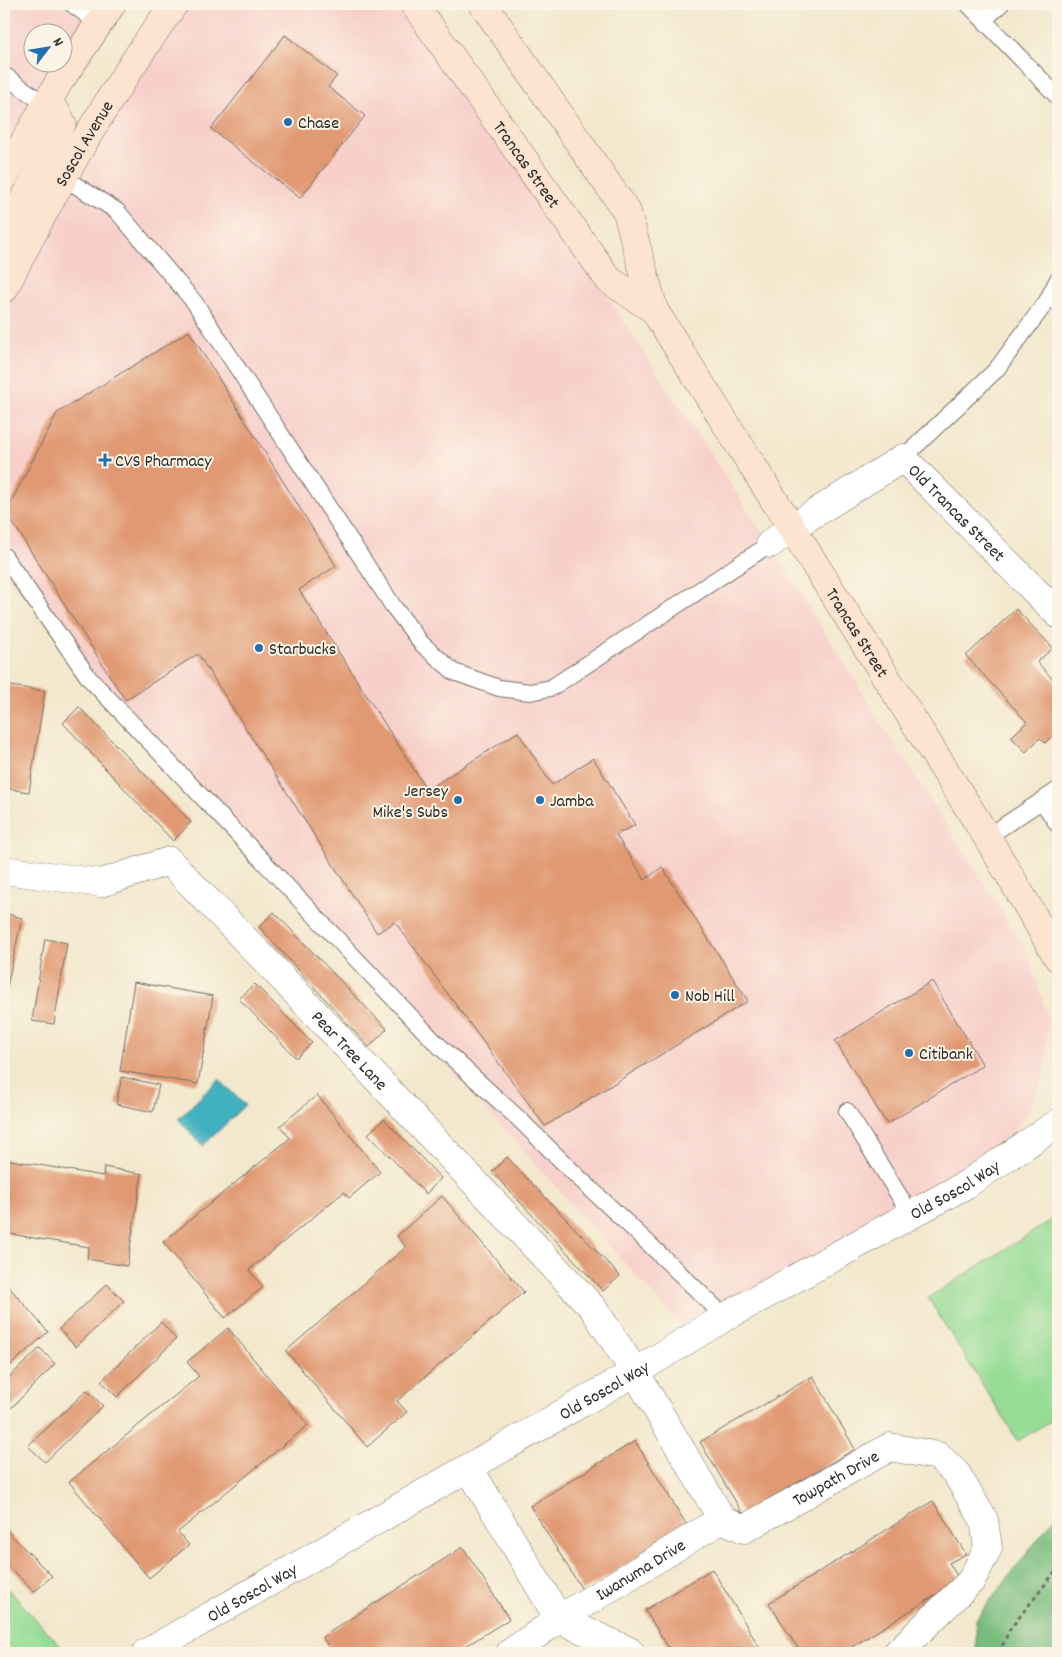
<svg xmlns="http://www.w3.org/2000/svg" width="1062" height="1657" font-family="Dekko,sans-serif">
  <style>
    .built { fill: #f7d0ca; fill-rule: evenodd }
    .green { fill: #96dc95; stroke: #608460 }
    .forest { fill: #78bc7e; stroke: #527454 }
    .water { fill: #43b1bf; stroke: #376e75 }
    .building { fill: #e09972 }
    .lines { fill: none; stroke-linecap: round; stroke-linejoin: round }
    .service-casing { stroke: #716d64; stroke-width: 18 }
    .minor-casing { stroke: #716d64; stroke-width: 29 }
    .tertiary-casing { stroke: #716d64; stroke-width: 29 }
    .secondary-casing { stroke: #716d64; stroke-width: 29 }
    .path { stroke: #716d64; stroke-width: 3; stroke-dasharray: 4 4; stroke-linecap: butt }
    .service { stroke: #fff; stroke-width: 16 }
    .minor { stroke: #fff; stroke-width: 28 }
    .tertiary { stroke: #fff; stroke-width: 28 }
    .secondary { stroke: #fde4d1; stroke-width: 28 }
    .poi-dot { fill: #1f6fb2; stroke: #fcf5e5; stroke-width: 2 }
    .labels { text-anchor: middle; stroke-width: 4; stroke-linejoin: round; paint-order: stroke }
    .poi-label { font-size: 18px; fill: #2b2b2b; stroke: #fcf5e5; text-anchor: start }
    .street-label { font-size: 18px; fill: #2b2b2b; stroke: #fcf5e5 }
  </style>
  <rect width="100%" height="100%" fill="#fcf5e5"/>
  <filter id="ink" filterUnits="userSpaceOnUse"><feTurbulence type="fractalNoise" baseFrequency=".02" numOctaves="2"/><feDisplacementMap in="SourceGraphic" scale="10" xChannelSelector="R" yChannelSelector="G"/><feConvolveMatrix kernelMatrix="1 2 1 2 8 2 1 2 1" color-interpolation-filters="sRGB"/></filter>
  <filter id="wash" filterUnits="userSpaceOnUse"><feTurbulence type="fractalNoise" baseFrequency=".0096" numOctaves="4" result="noise"/><feDisplacementMap in="SourceGraphic" scale="20" xChannelSelector="R" yChannelSelector="G"/><feGaussianBlur stdDeviation="1.12" result="paint"/><feColorMatrix in="noise" values="0 0 0 0 0 0 0 0 0 0 0 0 0 0 0 0 0 1.4 0 .05"/><feComposite in="paint" operator="in"/></filter>
  <g filter="url(#wash)">
    <rect width="100%" height="100%" fill="#f3e8cd"/>
    <!-- built -->
    <path class="built" d="M4,4H112L4,177ZM32,32H62V62H32Z
      M190,4H413L420,11L770,544L898,750L1027,950L1048,1019L1046,1055L1044,1076L1035,1098L1018,1125L967,1184L691,1337L4,573V289L158,27Z"/>
    <!-- green -->
    <path class="green" d="M1058,1216V1416L1018,1441L928,1298Z
      M4,1585L67,1653H4Z"/>
    <!-- forest -->
    <path class="forest" d="M1058,1513V1653H976V1619Z"/>
    <!-- water -->
    <path class="water" d="M219,1079L245,1105L203,1146L178,1119Z"/>
    <g id="blocks">
      <!-- building -->
      <path class="building" d="M285,35L337,76L328,87L365,116L300,198L211,129Z
        M189,331L336,566L299,590L427,790L518,732L552,785L593,758L635,825L616,835L645,880L662,867L748,1001L545,1126L395,922L377,933L198,654L125,700L6,512L57,413Z
        M1016,609L1053,648L1037,662L1058,685V730L1045,743L1040,738L1026,752L1011,737L1027,722L966,656Z
        M4,685L45,691L29,792L4,788Z
        M79,707L191,822L173,841L63,723Z
        M274,912L387,1029L369,1047L259,927Z
        M4,913L22,918L5,996H4Z
        M45,939L67,943L54,1024L32,1021Z
        M932,981L983,1065L887,1124L835,1041Z
        M134,982L213,996L198,1084L120,1071Z
        M255,984L312,1043L296,1058L239,999Z
        M122,1077L159,1085L153,1112L116,1104Z
        M317,1095L380,1172L349,1198L344,1192L249,1270L263,1287L225,1318L163,1242L290,1138L280,1126Z
        M384,1119L441,1178L426,1194L368,1134Z
        M507,1157L620,1276L603,1291L492,1172Z
        M4,1159L103,1176L104,1167L142,1174L127,1266L87,1259L89,1247L4,1233Z
        M442,1196L524,1292L397,1401L407,1412L367,1447L286,1351L406,1247L397,1236Z
        M4,1281L48,1332L4,1371Z
        M107,1284L124,1301L76,1347L59,1329Z
        M161,1322L176,1339L117,1397L101,1381Z
        M228,1328L308,1425L178,1532L189,1545L149,1578L69,1482L199,1376L187,1362Z
        M40,1348L55,1364L7,1412L4,1409V1382Z
        M813,1376L855,1449L743,1514L700,1442Z
        M87,1390L103,1406L45,1462L28,1446Z
        M635,1441L688,1527L583,1591L530,1506Z
        M933,1501L966,1554L949,1563L960,1580L842,1653H801L769,1603Z
        M4,1528L52,1576L34,1592L4,1561Z
        M463,1547L509,1619L455,1653H333L322,1637Z
        M712,1569L763,1653H672L645,1610Z"/>
    </g>
  </g>
  <g filter="url(#ink)">
    <use href="#blocks" fill-opacity="0" stroke="#716d64" stroke-width="1"/>
    <g class="lines">
      <!-- service casing -->
      <g class="service-casing">
        <path id="service" d="M72,4L98,23
          M968,4L1058,97
          M984,20L1001,4
          M4,75L46,105
          M64,178L117,211L195,303L393,606L422,644L454,672L499,688L530,692L551,688L770,544
          M903,458L996,370L1047,301L1058,279
          M4,556L89,678L435,1042L519,1119L578,1177L646,1241L725,1317
          M1042,801L1058,825
          M987,837L1058,790
          M847,1111L911,1215"/>
      </g>
      <!-- minor casing -->
      <g class="minor-casing">
        <g id="minor">
          <path id="s1" d="M770,544L791,528L903,458L1058,614"/>
          <path id="s2" d="M4,870L101,883L169,861L269,964L593,1308L635,1372L722,1519L744,1529L890,1447L938,1456L956,1473L984,1520L988,1548L971,1581L897,1653"/>
          <path d="M469,1468L559,1619L629,1651L631,1653"/>
          <path id="s3" d="M510,1653L559,1619L722,1519"/>
        </g>
      </g>
      <!-- tertiary casing -->
      <g class="tertiary-casing">
        <g id="tertiary">
          <path id="s4" d="M146,1653L635,1372L725,1317L967,1184L1058,1123"/>
        </g>
      </g>
      <!-- secondary casing -->
      <g class="secondary-casing">
        <g id="secondary">
          <path id="s5" d="M414,4L609,280L654,310"/>
          <path id="s6" d="M483,4L627,212L654,310L987,837L1058,958"/>
          <path d="M4,177L59,82L112,4"/>
          <path d="M4,237L54,143L62,123L56,112L46,105"/>
          <path id="s7" d="M4,289C53,190 110,93 174,4"/>
        </g>
      </g>
      <!-- path -->
      <path class="path" d="M999,1653L1010,1629L1058,1568"/>
      <!-- service -->
      <use href="#service" class="service"/>
      <!-- minor -->
      <use href="#minor" class="minor"/>
      <!-- tertiary -->
      <use href="#tertiary" class="tertiary"/>
      <!-- secondary -->
      <use href="#secondary" class="secondary"/>
    </g>
  </g>
  <!-- markers -->
  <g class="poi-dot">
    <circle cx="288" cy="122" r="5"/>
    <path d="M102.5 452.5h5v5h5v5h-5v5h-5v-5h-5v-5h5z"/>
    <circle cx="259" cy="648" r="5"/>
    <circle cx="458" cy="800" r="5"/>
    <circle cx="540" cy="800" r="5"/>
    <circle cx="675" cy="995" r="5"/>
    <circle cx="909" cy="1053" r="5"/>
  </g>
  <g class="labels">
    <!-- poi labels -->
    <g class="poi-label">
      <text x="298" y="128">Chase</text>
      <text x="115" y="466">CVS Pharmacy</text>
      <text x="269" y="654">Starbucks</text>
      <text x="448" y="796" text-anchor="end">Jersey<tspan x="448" dy="21">Mike's Subs</tspan></text>
      <text x="550" y="806">Jamba</text>
      <text x="685" y="1001">Nob Hill</text>
      <text x="919" y="1059">Citibank</text>
    </g>
    <!-- street labels -->
    <g class="street-label">
      <text dy="6" stroke="none"><textPath href="#s7" startOffset="166">Soscol Avenue</textPath></text>
      <text dy="6" stroke="none"><textPath href="#s5" startOffset="196">Trancas Street</textPath></text>
      <text dy="6" stroke="none"><textPath href="#s1" startOffset="235">Old Trancas Street</textPath></text>
      <text dy="6" stroke="none"><textPath href="#s6" startOffset="736">Trancas Street</textPath></text>
      <text dy="6" stroke="none"><textPath href="#s2" startOffset="431">Pear Tree Lane</textPath></text>
      <text dy="6" stroke="none"><textPath href="#s4" startOffset="932">Old Soscol Way</textPath></text>
      <text dy="6" stroke="none"><textPath href="#s4" startOffset="528">Old Soscol Way</textPath></text>
      <text dy="6" stroke="none"><textPath href="#s2" startOffset="1162">Towpath Drive</textPath></text>
      <text dy="6" stroke="none"><textPath href="#s3" startOffset="155">Iwanuma Drive</textPath></text>
      <text dy="6" stroke="none"><textPath href="#s4" startOffset="122">Old Soscol Way</textPath></text>
    </g>
  </g>
  <!-- margin -->
  <rect width="1062" height="1657" fill="none" stroke="#fcf5e5" stroke-width="20"/>
  <!-- north arrow -->
  <g transform="translate(48 48) rotate(59)"><circle r="24" fill="#fcf5e5" stroke="#a8a49b"/>
  <path d="M0-4L9 19L0 12L-9 19Z" fill="#1f6fb2"/>
  <text y="-8" font-size="14" font-weight="bold" text-anchor="middle" fill="#2b2b2b">N</text>
  </g>
</svg>
